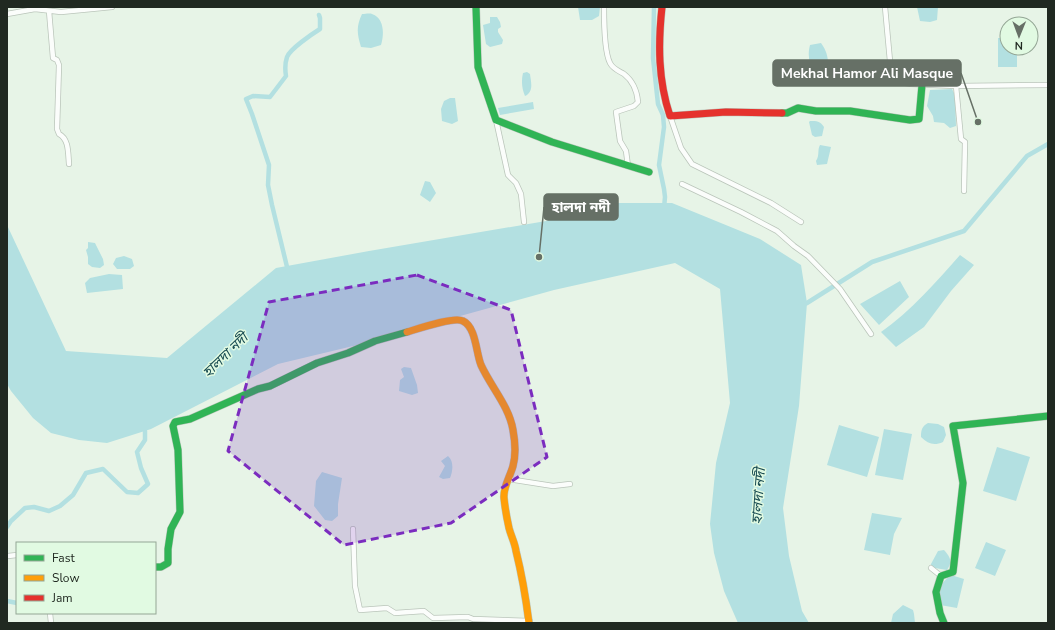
<svg xmlns="http://www.w3.org/2000/svg" width="1055" height="630" font-family="'Nunito Sans','Noto Sans Bengali',sans-serif">
  <style>
    .water { fill: #b3e0e1 }
    .lines { fill: none; stroke-linecap: round; stroke-linejoin: round }
    .canal { stroke: #b3e0e1; stroke-width: 4.5 }
    .street-casing { stroke: #bac5ba; stroke-width: 6 }
    .fast-casing { stroke: #bac5ba; stroke-width: 8 }
    .slow-casing { stroke: #bac5ba; stroke-width: 8 }
    .jam-casing { stroke: #bac5ba; stroke-width: 8 }
    .street { stroke: #fbfdfb; stroke-width: 4.5 }
    .fast { stroke: #30b455; stroke-width: 7 }
    .slow { stroke: #ff9f0a; stroke-width: 7 }
    .jam { stroke: #e5322d; stroke-width: 7 }
    .marked { fill: #7b2cbf; fill-opacity: 0.2; stroke: #7b2cbf; stroke-width: 3; stroke-dasharray: 8 5; stroke-linejoin: round }
    .labels { text-anchor: middle; stroke-width: 3; stroke-linejoin: round; paint-order: stroke }
    .water-label { font-size: 14px; font-style: italic; fill: #194c52; stroke: #e1fae2 }
    .leader { fill: none; stroke: #667066; stroke-width: 1.5 }
    .callout-dot { fill: #667066; stroke: #e1fae2; stroke-width: 1.5 }
    .callout { fill: #667066; stroke: #667066; stroke-width: 1.5 }
    .callout-label { font-size: 14px; text-anchor: middle; font-weight: bold; fill: #fff }
  </style>
  <rect width="100%" height="100%" fill="#e7f4e7"/>
  <!-- water -->
  <path class="water" d="M578,7H600L599,16L592,20H580Z
    M917,7H938L937,20L930,22L920,21Z
    M362,14C365,14 370,13 372,14C385,18 384,36 381,45L371,48L361,47C357,33 356,27 362,14Z
    M490,17H497L500,22L501,27L498,29V32L503,40L502,44L490,47L486,44L483,25L490,23Z
    M998,38H1007V48H1017V67H998Z
    M821,43C829,54 829,63 827,76H819L813,75C810,65 807,56 810,45Z
    M527,72L530,74C531,82 534,92 525,96C522,89 521,81 523,73Z
    M952,89L955,95L956,126L950,128L944,123L934,122L933,116L927,106L930,90Z
    M450,98H455L458,121L452,124L442,121L441,109L444,101Z
    M533,102L534,109L500,115L498,108Z
    M810,121C817,121 820,121 824,127L822,136L815,137L812,135L809,122Z
    M820,145L831,147L827,164L817,165L816,161C820,155 817,150 820,145Z
    M425,181L430,182L436,193L430,202L420,195Z
    M609,203H672L760,239L801,265L807,303L799,406L783,508L789,556L802,611L809,623H738L724,591L714,553L710,524L716,463L730,403L720,289L675,263L554,290L424,326L374,341L278,364L151,429L107,443L79,440L51,433L33,418L11,391L7,384V225L66,351L167,358L276,268L369,251L546,221Z
    M88,242L95,243L103,259L104,265L100,268L92,267L88,264V257L86,250L88,248Z
    M960,255L974,265L951,291L924,327L896,347L881,332C910,312 937,281 960,255Z
    M124,256L132,259L134,266L130,269H117L113,264L116,258Z
    M109,274L122,275L123,289L87,293L85,283L90,278Z
    M900,281L909,297L879,325L860,304Z
    M404,367L411,368L417,385L418,393L412,395L399,391L400,380L404,377L401,369Z
    M928,423L938,424L944,427L946,435L943,442C934,446 928,444 921,437C921,430 922,426 928,423Z
    M839,425L879,437L867,477L827,465Z
    M884,429L912,434L903,480L875,475Z
    M997,447L1030,457L1016,501L983,491Z
    M448,456C454,461 453,471 450,478L443,479L439,477L445,466L441,461Z
    M322,472L342,478L338,504V516L332,521L325,520L314,506L316,481Z
    M872,513L902,518L894,534L890,555L864,550Z
    M986,542L1006,550L995,576L975,568Z
    M944,550C950,557 953,561 947,570L935,568L931,566V564L938,551Z
    M951,575L964,579L957,608L940,605C938,588 938,586 951,575Z
    M903,605L913,610L914,614L915,623H891L893,614Z"/>
  <g class="lines">
    <!-- canal -->
    <path class="canal" d="M654,7L653,58L658,104L663,115L664,127L659,165L664,189L665,197L664,208
      M288,271L272,205L268,185L269,165L252,114L246,99L253,96L270,97L286,76C285,70 285,63 287,57C290,49 312,34 320,29V18L319,15
      M801,305L807,303L872,262L964,231L1027,156L1048,144
      M7,527L11,521L25,508L34,507L49,511L60,506L73,495L86,473L103,469L127,492L138,493L148,484L141,468L137,452L145,440V431
      M7,601L17,603"/>
    <!-- street casing -->
    <g class="street-casing">
      <path id="street" d="M604,7C604,21 604,51 610,63C613,69 619,71 624,74C633,81 637,91 638,102L634,106L616,112L620,141L626,151L628,166
        M885,7L891,72L894,78L900,82L911,84L956,86L1048,85
        M49,11L53,58L57,60L59,65L57,129L59,134C69,139 68,153 69,164
        M7,14L35,9L61,12L112,7
        M956,86L961,139L965,142L964,191
        M670,116L681,148L692,164L771,203L801,222
        M496,120L508,175L516,183L521,194L524,222
        M682,184L741,212L777,231L794,246L808,256L840,289L871,334
        M508,479L553,486L570,484
        M353,529L355,586L360,610L387,608L395,613L424,611L433,618L468,617L473,619L530,621
        M8,556L17,555
        M931,568L941,576
        M50,613L51,623"/>
    </g>
    <!-- fast casing -->
    <g class="fast-casing">
      <path id="fast" d="M476,7L478,67L496,120L552,142L649,172
        M782,113H787L798,108L816,111H850L910,120L919,119L922,85
        M155,567H161L168,563V549L171,529L180,512L178,450L173,426L175,422L190,419L258,389L270,386L317,363L348,353L375,341L407,332
        M944,623L940,613L936,592L941,576L953,572L963,483L953,426L1048,416"/>
    </g>
    <!-- slow casing -->
    <g class="slow-casing">
      <path id="slow" d="M407,332C417,329 455,316 463,321C476,327 476,353 481,365C491,387 509,406 513,430C515,441 516,455 513,466C510,477 503,487 504,498C505,508 507,519 509,528C511,536 515,543 516,551C522,575 526,599 529,623"/>
    </g>
    <!-- jam casing -->
    <g class="jam-casing">
      <path id="jam" d="M662,7C658,44 658,80 670,116L726,112L782,113"/>
    </g>
    <!-- street -->
    <use href="#street" class="street"/>
    <!-- fast -->
    <use href="#fast" class="fast"/>
    <!-- slow -->
    <use href="#slow" class="slow"/>
    <!-- jam -->
    <use href="#jam" class="jam"/>
  </g>
  <!-- marked area -->
  <path class="marked" d="M417,275L511,310L547,457L451,523L344,545L228,451L269,302Z"/>
  <g class="labels">
    <!-- water labels -->
    <g class="water-label">
      <text transform="translate(225 355) rotate(-44)" y="5">হালদা নদী</text>
      <text transform="translate(758 496) rotate(-86)" y="5">হালদা নদী</text>
    </g>
  </g>
  <!-- callouts -->
  <path class="leader" d="M978 122L961 73M539 257L544 207"/>
  <g class="callout-dot">
    <circle cx="978" cy="122" r="4"/>
    <circle cx="539" cy="257" r="4"/>
  </g>
  <g class="callout">
    <rect x="773" y="60" width="188" height="26" rx="4"/>
    <rect x="544" y="194" width="74" height="26" rx="4"/>
  </g>
  <g class="callout-label">
    <text x="867" y="78">Mekhal Hamor Ali Masque</text>
    <text x="581" y="212">হালদা নদী</text>
  </g>
  <!-- border -->
  <rect width="1055" height="630" fill="none" stroke="#202921" stroke-width="16"/>
  <!-- legend -->
  <rect x="16" y="542" width="140" height="72" fill="#e1fae2" stroke="#94a695"/>
  <rect x="24" y="555" width="20" height="6" fill="#30b455" stroke="#94a695"/>
  <text x="52" y="562" font-size="12" fill="#202921">Fast</text>
  <rect x="24" y="575" width="20" height="6" fill="#ff9f0a" stroke="#94a695"/>
  <text x="52" y="582" font-size="12" fill="#202921">Slow</text>
  <rect x="24" y="595" width="20" height="6" fill="#e5322d" stroke="#94a695"/>
  <text x="52" y="602" font-size="12" fill="#202921">Jam</text>
  <!-- north arrow -->
  <g transform="translate(1019 36) rotate(181)"><circle r="19" fill="#e1fae2" stroke="#94a695"/>
  <path d="M0-3L7 15L0 10L-7 15Z" fill="#667066"/>
  <text y="-6" font-size="11" font-weight="bold" text-anchor="middle" fill="#202921">N</text>
  </g>
</svg>
